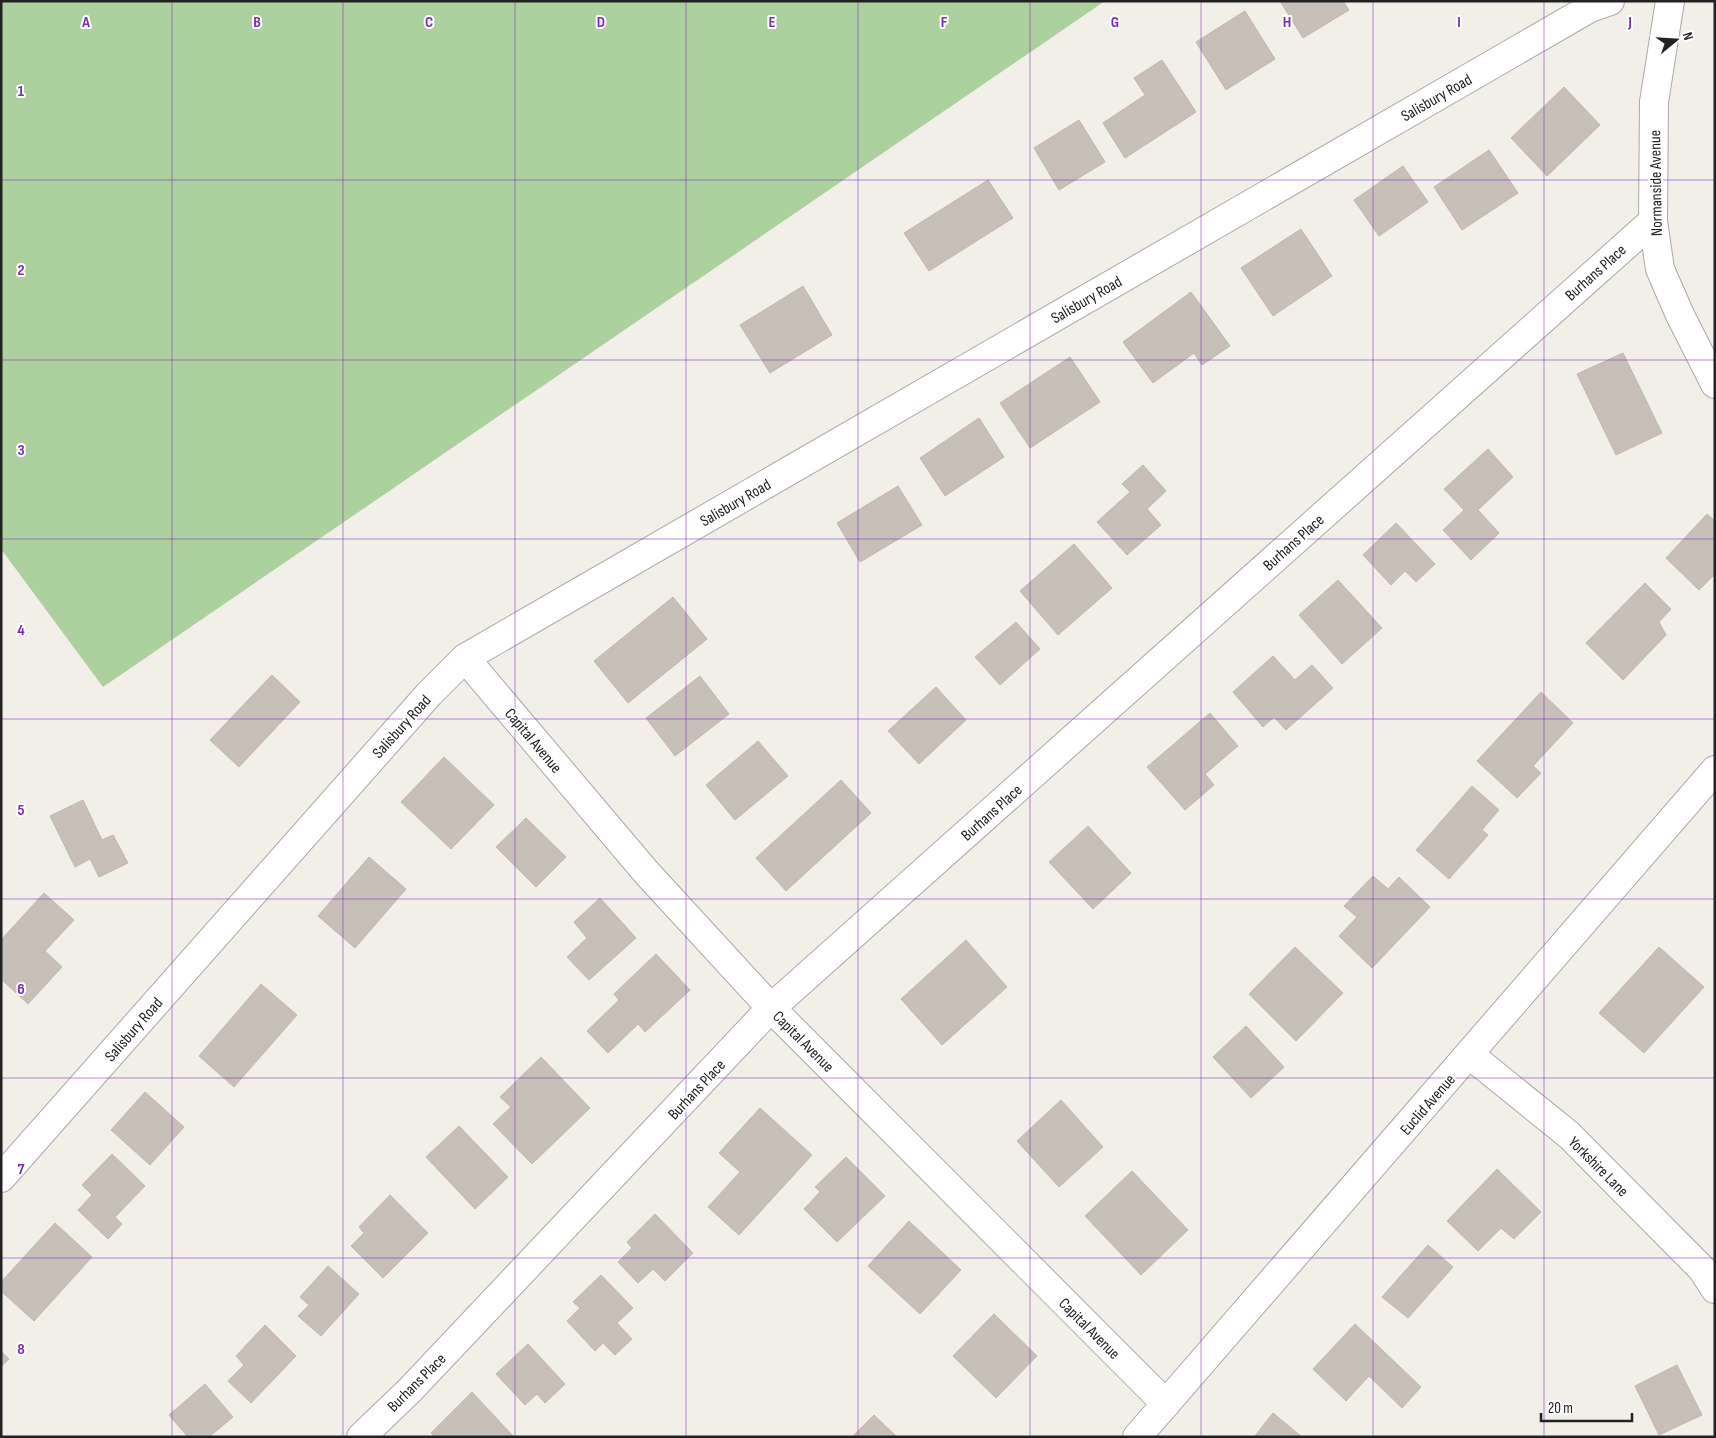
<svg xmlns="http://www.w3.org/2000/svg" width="1716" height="1438" font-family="'Sofia Sans Condensed',sans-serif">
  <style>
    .forest { fill: #add19e }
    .building { fill: #c7bfb8; stroke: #c4b6ab }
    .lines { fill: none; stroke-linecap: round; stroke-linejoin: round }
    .street-casing { stroke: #a9a9a9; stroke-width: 30 }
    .street { stroke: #fff; stroke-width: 28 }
    .grid { fill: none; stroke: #7b2cbf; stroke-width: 1; stroke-opacity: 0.55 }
    .labels { text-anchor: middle; stroke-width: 4; stroke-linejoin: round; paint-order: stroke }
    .street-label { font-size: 16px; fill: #222; stroke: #fff }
    .grid-label { font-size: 16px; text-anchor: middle; font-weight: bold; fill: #7b2cbf; stroke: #fff; stroke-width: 4; stroke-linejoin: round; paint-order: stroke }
  </style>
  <rect width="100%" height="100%" fill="#f2efe9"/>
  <!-- forest -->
  <path class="forest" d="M1,1H1105L103,687L1,549Z"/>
  <!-- building -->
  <path class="building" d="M1280,1H1343L1349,10L1303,38Z
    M1245,11L1275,59L1226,90L1196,42Z
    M1162,60L1196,112L1125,158L1103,123L1145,95L1134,78Z
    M1564,87L1600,125L1547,176L1511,138Z
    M1079,120L1105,162L1059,190L1034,148Z
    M1489,150L1518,193L1462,230L1434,187Z
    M1403,166L1428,202L1379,236L1354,200Z
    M988,180L1013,218L929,271L904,233Z
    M1301,229L1332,276L1273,316L1241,268Z
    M803,286L832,335L770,373L740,325Z
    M1191,292L1230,346L1202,365L1194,353L1153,383L1123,342Z
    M1623,353L1662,433L1616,455L1577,374Z
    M1070,357L1100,402L1030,448L1000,403Z
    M979,418L1004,457L945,496L920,458Z
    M1488,449L1513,477L1478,510L1499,533L1471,560L1443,530L1464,510L1444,489Z
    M1143,465L1166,491L1147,509L1161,525L1127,555L1097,522L1130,492L1122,484Z
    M898,486L922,525L860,562L837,523Z
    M1707,514L1715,521V574L1699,590L1666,558Z
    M1396,523L1435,564L1416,582L1405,571L1391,585L1363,555Z
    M1074,544L1112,588L1058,635L1020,591Z
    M1338,580L1382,628L1342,664L1299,615Z
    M1645,583L1671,609L1659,622L1666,635L1623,680L1586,643Z
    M673,597L707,639L628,703L594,661Z
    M1016,622L1040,649L1000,685L975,657Z
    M1273,656L1295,680L1312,665L1333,688L1286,730L1274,717L1263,727L1233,692Z
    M272,675L300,702L239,767L210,740Z
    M700,676L729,714L675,756L646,718Z
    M936,687L966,720L919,764L888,731Z
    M1541,692L1573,723L1533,766L1541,773L1517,798L1477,761Z
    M1210,713L1238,746L1205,774L1214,785L1185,810L1147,767Z
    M758,741L788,776L735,820L706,785Z
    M444,757L494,805L451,849L401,802Z
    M841,780L871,813L786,891L756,858Z
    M1472,786L1499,810L1482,830L1488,835L1449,879L1416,850Z
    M83,800L102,840L113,835L128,863L99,877L90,859L75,867L50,816Z
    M526,818L566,857L536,887L496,847Z
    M1088,826L1131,873L1093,909L1049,862Z
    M369,857L406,889L355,948L318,916Z
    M1373,876L1388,889L1399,877L1430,907L1372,968L1339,936L1357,917L1344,906Z
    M44,893L74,920L45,951L62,967L28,1004L1,979V940Z
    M600,898L636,938L589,980L567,957L587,938L574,922Z
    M966,940L1007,987L942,1045L901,999Z
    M1295,947L1343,993L1296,1041L1249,994Z
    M1659,947L1704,987L1644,1053L1599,1013Z
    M656,954L690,990L645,1032L638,1024L608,1053L587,1031L619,1000L614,994Z
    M261,984L297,1015L234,1087L199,1056Z
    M1246,1026L1284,1067L1251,1098L1213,1057Z
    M541,1057L590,1108L532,1164L493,1124L511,1107L500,1097Z
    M145,1092L184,1127L150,1165L111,1130Z
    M1061,1100L1103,1147L1059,1187L1017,1141Z
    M760,1108L812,1155L739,1235L708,1207L740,1172L719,1153Z
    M459,1126L508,1177L475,1209L426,1157Z
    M112,1154L145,1186L115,1217L122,1224L108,1239L78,1210L92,1195L82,1185Z
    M846,1157L885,1196L837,1242L804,1209L820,1192L815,1187Z
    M1497,1169L1541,1212L1514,1239L1501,1228L1478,1251L1447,1221Z
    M1132,1171L1188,1230L1141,1275L1085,1216Z
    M390,1195L428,1233L383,1278L351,1246L364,1233L359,1227Z
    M655,1214L693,1253L665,1281L653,1269L638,1283L618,1262L632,1248L627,1242Z
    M909,1221L961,1270L920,1314L868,1266Z
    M55,1223L92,1257L34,1321L1,1291V1282Z
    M1428,1245L1453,1267L1408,1318L1382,1297Z
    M328,1266L359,1294L321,1336L298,1316L309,1305L300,1297Z
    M601,1275L633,1308L617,1323L632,1339L615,1355L603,1343L595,1351L567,1321L580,1308L573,1302Z
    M994,1314L1037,1356L996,1398L953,1356Z
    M1355,1324L1421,1387L1402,1408L1369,1376L1346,1401L1313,1369Z
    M265,1325L296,1356L251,1403L228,1381L244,1365L236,1356Z
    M528,1344L565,1384L545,1403L537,1394L525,1405L496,1374Z
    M1,1351L9,1359L1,1367Z
    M1677,1365L1702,1415L1659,1435L1635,1386Z
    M205,1384L233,1417L209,1437H188L169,1415Z
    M472,1392L514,1437H435L431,1433Z
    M1273,1413L1302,1437H1254Z
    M874,1415L897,1437H852Z"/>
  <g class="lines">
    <!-- street casing -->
    <g class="street-casing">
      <path id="street" d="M1670,1L1654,102L1653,221L1660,269L1680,315L1715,384
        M465,658L646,872L771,1008L1166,1404
        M1470,1055L1569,1135L1702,1269L1715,1289
        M1,1178L429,694L465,658L1590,8L1610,1
        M361,1437L410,1390L771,1008L1653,221
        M1137,1437L1715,770"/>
    </g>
    <!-- street -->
    <use href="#street" class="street"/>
  </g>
  <!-- grid -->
  <path class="grid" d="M172,1V1437M343,1V1437M515,1V1437M686,1V1437M858,1V1437M1030,1V1437M1201,1V1437M1373,1V1437M1544,1V1437M1,180H1715M1,360H1715M1,539H1715M1,719H1715M1,899H1715M1,1078H1715M1,1258H1715"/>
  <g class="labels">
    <!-- street labels -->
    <g class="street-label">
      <text transform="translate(1436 97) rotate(-30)" y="6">Salisbury Road</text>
      <text transform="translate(1655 183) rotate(-91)" y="6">Normanside Avenue</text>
      <text transform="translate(1595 272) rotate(-42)" y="6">Burhans Place</text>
      <text transform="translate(1086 299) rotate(-30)" y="6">Salisbury Road</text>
      <text transform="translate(735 502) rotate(-30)" y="6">Salisbury Road</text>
      <text transform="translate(1293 542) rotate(-42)" y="6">Burhans Place</text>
      <text transform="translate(401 726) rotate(-48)" y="6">Salisbury Road</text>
      <text transform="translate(534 740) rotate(50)" y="6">Capital Avenue</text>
      <text transform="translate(991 812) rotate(-42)" y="6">Burhans Place</text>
      <text transform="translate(133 1029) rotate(-49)" y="6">Salisbury Road</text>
      <text transform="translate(804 1041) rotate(45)" y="6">Capital Avenue</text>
      <text transform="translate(696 1089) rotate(-47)" y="6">Burhans Place</text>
      <text transform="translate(1427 1104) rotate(-49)" y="6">Euclid Avenue</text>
      <text transform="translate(1599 1166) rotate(45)" y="6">Yorkshire Lane</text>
      <text transform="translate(1090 1328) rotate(45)" y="6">Capital Avenue</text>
      <text transform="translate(416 1382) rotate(-45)" y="6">Burhans Place</text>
    </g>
  </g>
  <g class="grid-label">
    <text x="86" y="27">A</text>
    <text x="257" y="27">B</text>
    <text x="429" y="27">C</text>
    <text x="601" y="27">D</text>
    <text x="772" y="27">E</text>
    <text x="944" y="27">F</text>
    <text x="1115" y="27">G</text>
    <text x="1287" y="27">H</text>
    <text x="1459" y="27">I</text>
    <text x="1630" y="27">J</text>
    <text x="21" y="96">1</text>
    <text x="21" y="275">2</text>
    <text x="21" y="455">3</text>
    <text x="21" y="635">4</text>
    <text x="21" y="815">5</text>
    <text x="21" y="994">6</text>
    <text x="21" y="1174">7</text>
    <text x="21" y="1354">8</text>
  </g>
  <!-- border -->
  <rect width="1716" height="1438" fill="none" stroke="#222222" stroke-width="5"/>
  <!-- north arrow -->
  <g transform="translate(1676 40) rotate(72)" stroke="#ffffff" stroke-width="4" paint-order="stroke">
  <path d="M0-4L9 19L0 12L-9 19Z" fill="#222222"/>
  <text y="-8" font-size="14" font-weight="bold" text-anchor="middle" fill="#222222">N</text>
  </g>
  <!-- scale -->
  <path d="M1541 1413v8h91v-8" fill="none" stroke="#222222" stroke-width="2.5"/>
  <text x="1548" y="1413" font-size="15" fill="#222222" stroke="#ffffff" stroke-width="4" paint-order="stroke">20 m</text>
</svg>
